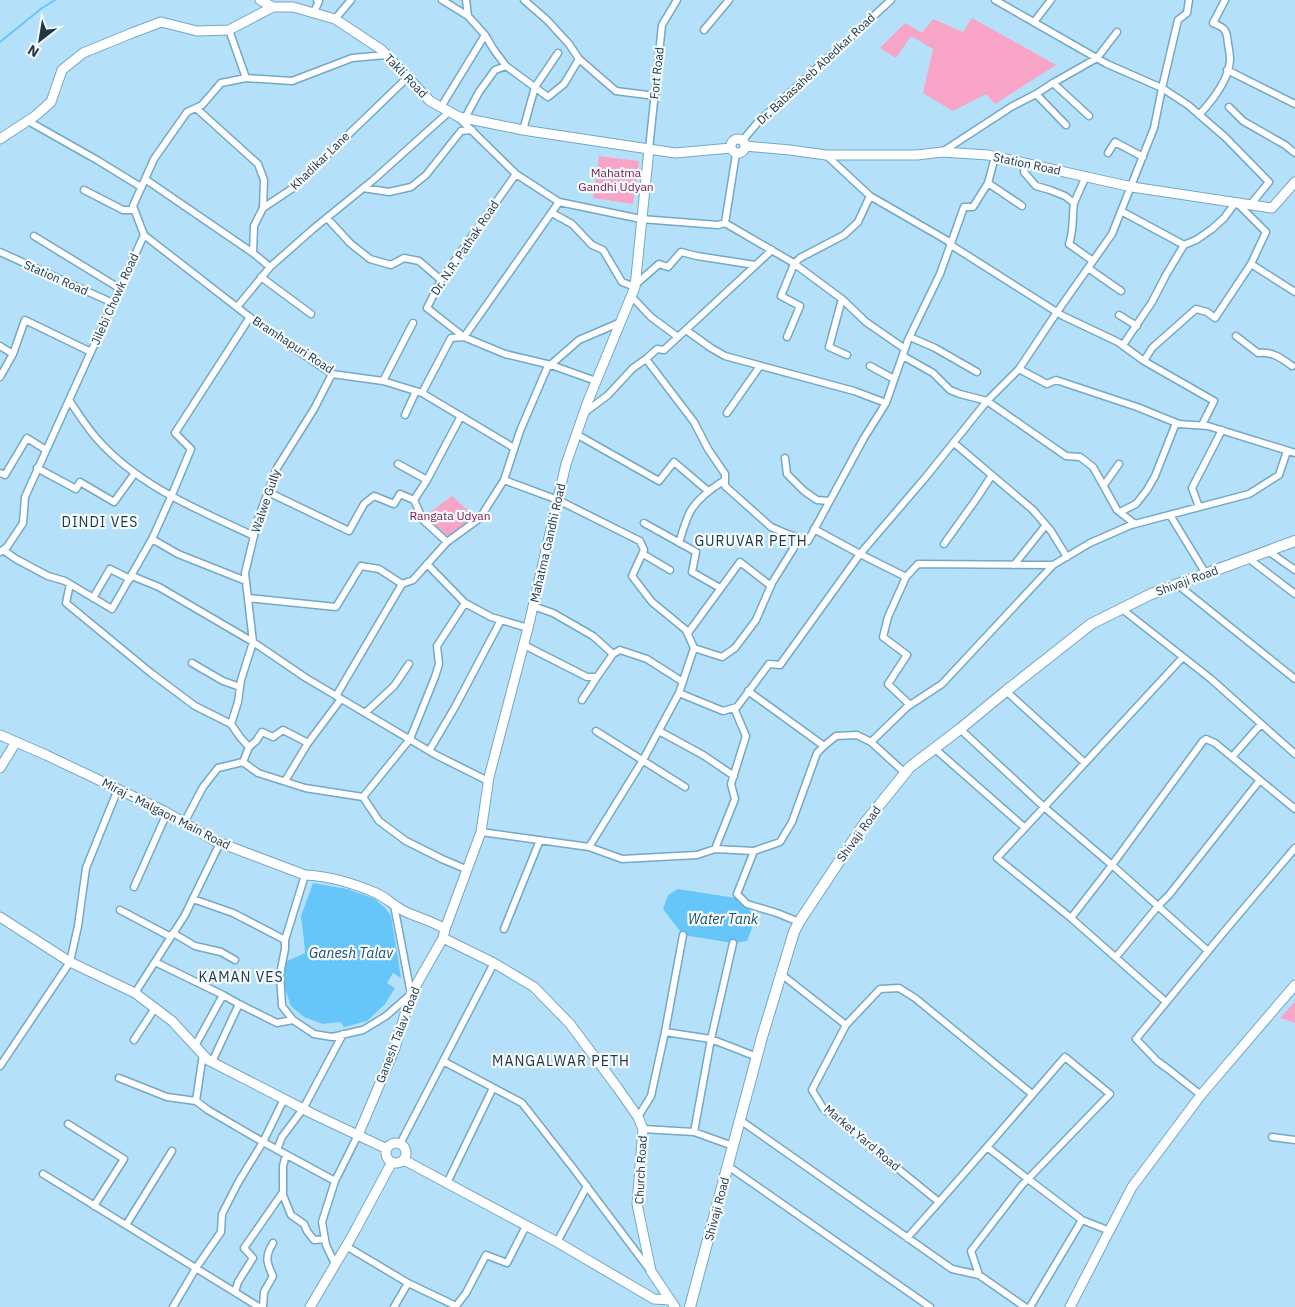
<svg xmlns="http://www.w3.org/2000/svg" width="1295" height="1307" font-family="'IBM Plex Sans',sans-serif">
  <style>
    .green { fill: #f8a4c6 }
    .water { fill: #66c6f9 }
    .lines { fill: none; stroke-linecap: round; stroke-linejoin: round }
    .stream { stroke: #66c6f9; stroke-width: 2 }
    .street-casing { stroke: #73a8c6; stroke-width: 9 }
    .secondary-casing { stroke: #73a8c6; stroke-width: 11 }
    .primary-casing { stroke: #73a8c6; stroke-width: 12 }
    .street { stroke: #fff; stroke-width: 6 }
    .secondary { stroke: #fff; stroke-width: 9 }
    .primary { stroke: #fff; stroke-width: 10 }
    .labels { text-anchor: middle; stroke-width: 4.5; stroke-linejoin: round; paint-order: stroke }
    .street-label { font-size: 12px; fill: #213844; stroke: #f5fbfe }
    .park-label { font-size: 12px; fill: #79174b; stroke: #f5fbfe }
    .neighbourhood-label { font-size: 14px; letter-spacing: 1px; fill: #213844; stroke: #f5fbfe }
    .water-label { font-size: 14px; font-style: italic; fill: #1a4f69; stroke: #f5fbfe }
  </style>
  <rect width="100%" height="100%" fill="#b5e0f9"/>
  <!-- green -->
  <path class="green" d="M972,18L1056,65L995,104L986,94L953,111L923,93L933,49L911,36L896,58L880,48L905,23L922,33L933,19L963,32Z
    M599,156L639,161L633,204L593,198Z
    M452,496L475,517L447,536L425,516Z
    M1295,1002V1023L1280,1018Z"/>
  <!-- water -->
  <path class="water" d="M313,883L347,889L375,899L385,908L391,916L401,978L393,973L387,983L395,988L385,1004L367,1021L344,1027L340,1022L323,1024L304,1017L291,1006L284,986L285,962L305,953L304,940L301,916Z
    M678,889L742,899C756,918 756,919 747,941L733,943L683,935L663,909L668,895Z"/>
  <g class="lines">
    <!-- stream -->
    <path class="stream" d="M0,42L42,8L55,0"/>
    <!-- street casing -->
    <g class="street-casing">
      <path id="street" d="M466,0L468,16
        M524,0L547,20L569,44L579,59L616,91L655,96
        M995,0L1107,64L1162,88L1188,105L1225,137L1269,182L1251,204
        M314,12L319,1L317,0
        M335,19L351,0
        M1034,22L1051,0
        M229,30L246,78L292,81L352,58L386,55
        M704,30L729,0
        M485,35L494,50L506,66
        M1227,70L1295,104
        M1053,83L1089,116
        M1036,94L1066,125
        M441,107L485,35L468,16L442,0
        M1229,107L1243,121L1285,145L1295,153
        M196,108L258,164L264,180L263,208
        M1199,115C1212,101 1229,80 1230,60C1230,55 1229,49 1228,44C1227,31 1226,28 1213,23L1225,0
        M459,118L516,174L559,202
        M465,118L479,92L495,70L506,66L548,97L564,84L579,59
        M28,121L97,160L141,187
        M523,130L535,87L558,53
        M742,141L759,121L891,0
        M649,149L662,25L677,0
        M942,152L1011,107L1036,94L1053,83L1097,58L1117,32
        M1108,153L1115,142L1143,157
        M826,155L870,196L948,241L951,245L1063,316L1118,342L1144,361L1214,401L1202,425
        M1025,163L1024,172L1036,186L1050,190L1065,196L1074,203C1072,218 1074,230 1069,244L1093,261
        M516,174L441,280L427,308L464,337L505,354L551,365L596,381
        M145,179L253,253L270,267
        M988,183L1022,206
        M363,188L389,192L411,187L426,175L461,131L472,130
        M84,190L123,210H134
        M1074,203L1086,176
        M1121,211L1184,245
        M552,213L572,224L592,245L603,250L622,282L635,287
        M327,218L350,243L370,259L391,265L404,258L419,261L441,280
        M725,223L792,262L842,299L866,322L905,349
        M144,235L256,322L332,374L383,381L422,393L514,448
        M34,236L119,288
        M0,252L113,303
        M253,253L254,226L263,208L293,188L408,77
        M1251,264L1295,292
        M1088,268L1121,291
        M261,277L311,314
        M635,285L659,264L668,267L681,252L697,256L755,265
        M631,296L651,317L678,337
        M842,299L829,347L847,355
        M237,307L270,267L313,229L372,181L449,112
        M1119,315L1137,326
        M686,330L711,348L725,356L854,391L886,403
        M1236,336L1258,353C1272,351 1281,358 1292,366
        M787,337L800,306L781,296L794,264L800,258L844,235L858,222L870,196
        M910,337L935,348L977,372
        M1123,345L1152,302L1166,275L1184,245L1196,240L1212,229L1224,218L1236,202L1266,232L1251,264L1215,318L1207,312L1196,309L1152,348L1144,361
        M0,346L13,354L25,320L91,352
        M903,356L933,373L950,390L960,394L987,401L1066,456L1080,457L1093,467L1117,510L1135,524
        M646,359L694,422L708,449L725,474V486L771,527L785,533L808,541L864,438L886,403L908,340L940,274L964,207H973L988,183L995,157
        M870,366L894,379
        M1019,369L1047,384L1056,380L1137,407L1179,424L1208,426L1295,453
        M0,377L13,354
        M383,381L413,323
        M422,393L451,338L464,337L559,202L641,219L718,225L725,223L736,154
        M69,400C78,413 87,428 98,440C140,487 199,510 254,536
        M584,413L608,395L633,368L646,359L657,349L664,350L772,250
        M727,413L760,366
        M405,415L416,391
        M576,434L659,481L674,462L708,491
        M954,443L1033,510L1051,531L1067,557
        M785,458L787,474L804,491L817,500L829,501
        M398,464L427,480
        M37,468L76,489L80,482L114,502L135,473
        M0,473L5,475L27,438L46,450
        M504,480L558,500L640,541L644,550L632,576L652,602L686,630L694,648L679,693
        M1104,485L1119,464
        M268,492L349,531L364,504L374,496L394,504L400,494L414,500L423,520L447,542
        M414,500L427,480L461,416
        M1199,507L1192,488L1222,430
        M1120,512L1136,504L1147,490L1155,476L1176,423
        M1170,515L1206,574
        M644,523L696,552L692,572L720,588
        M814,529L860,554L906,577
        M152,539L178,554L246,581
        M679,543C682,533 685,522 690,512C697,499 712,488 725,480
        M944,544L977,498L992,475
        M3,550L16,559L48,576L65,581L112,609L152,539L171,497L191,449L175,433L250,317
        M1268,551L1295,570
        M0,552L7,547L23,523L25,497L144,235L133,206L154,159L187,112L202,105L221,83L246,78
        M643,554L670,570
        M1248,558L1295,594
        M427,564L465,603L491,617L528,628
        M1014,565L1046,525
        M132,576L159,587L253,642L306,678L436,755L488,781
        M70,584L66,603L151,673L195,706L231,724L240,737L249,747L243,762L218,768L203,787L184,823
        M1178,585L1295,679
        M93,598L110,569L130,579
        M248,598L336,607L361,566L379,569L402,584
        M533,606L553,613L593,636L613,654L620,650L647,659L683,682
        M1122,609L1211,679L1295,754
        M688,633L740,562L771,586
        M524,645L587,677H597L613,654
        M694,648L722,657L735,648L756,620L772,583L800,538
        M192,663L223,681L240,687
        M748,691L824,746
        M1006,691L1085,763
        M336,696L402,584L413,580L447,542L480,518L504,480L520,431L547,368L579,340L621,322
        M582,700L597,677
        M910,705L888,684L907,655L883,637L888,617L906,577L918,564L1053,565
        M365,713L394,686L409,664
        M231,724L238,702L241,680L253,642L245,573L258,519L277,468L314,409L332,374
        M960,729L1044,807L1112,865L1208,951
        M596,731L685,787
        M659,731L703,755L734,776
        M871,742L905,773
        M249,747L256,741L262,732L273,737L283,730L308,743
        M934,748L1025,828
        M429,751L455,707L501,620
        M1232,757L1261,724
        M243,762L258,773L305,788L363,797
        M285,781L308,743L341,699
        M363,797L410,739L435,677L439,664L437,646L465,603
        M363,797L379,821L406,841L442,859L468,870
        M481,832L589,847L622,859L697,855L715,849L754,851L780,842L792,822L817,753L824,746L836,736L857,735L871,742L907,707L942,684L1053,565L1090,543L1131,525L1249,494L1279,475L1287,451
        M589,847L643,760L679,693L723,711L737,707L769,664L780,665L860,554L925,478L987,401L1019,369L1057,312L1112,234L1154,128L1162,88L1178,20L1187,13L1189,0
        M715,849L735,799L731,784L746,736L734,708
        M754,851L737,894L747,904L777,913L799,922
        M305,875L285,940V949L280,974L282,1006L293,1020L314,1034L332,1037L363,1030L386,1016L411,994L394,905
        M134,887L167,813
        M193,899L233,913L285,940
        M120,910L171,937
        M1071,918L1112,865L1203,741L1206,739L1215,743L1295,809
        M504,929L540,840
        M173,933L195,946L221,952L235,960
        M1116,957L1158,906L1169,895L1260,780
        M155,962L223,995L195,1046
        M781,974L846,1025L812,1090L823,1108L939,1202L987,1147L1028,1179L1110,1094L1065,1057L987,1147
        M135,993L185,915L220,843
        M1166,1002L1071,918L997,858L1183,657
        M239,1004L277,1023L293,1020
        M846,1025L880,989L899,988L915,998L1032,1094
        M665,1032L711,1039L757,1057
        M134,1040L155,1008
        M443,1061L522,1103L573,1168L649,1269
        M212,1062L239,1004L223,995
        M0,1066L70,962L78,926L86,868L118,789
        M119,1078L167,1097L196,1101L208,1110L263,1142L335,1181L322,1222L326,1245L335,1264
        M1201,1095L1168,1069L1157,1061L1136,1039L1223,933L1295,848
        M196,1101L203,1054
        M638,1117L651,1096L665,1032L683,935
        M740,1120L952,1269L979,1275L1025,1307
        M68,1124L124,1159L94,1206
        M643,1129L694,1132L733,1146
        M694,1132L711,1039L733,943
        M1272,1137L1295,1140
        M400,1144L494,963
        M277,1150L282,1137L303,1109L343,1034
        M286,1155L283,1166V1195L291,1215L304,1224L307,1231L314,1240L325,1239
        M728,1166L930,1307
        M43,1174L259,1307
        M335,1181L358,1135
        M447,1183L493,1088
        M126,1225L172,1151
        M907,1238L939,1202
        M557,1242L587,1186
        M346,1246L408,1283L456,1306L466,1293L486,1255L507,1263L526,1226
        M979,1275L971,1251L1022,1185L1028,1179L1082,1220L1110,1231
        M235,1292L238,1282L253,1258L244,1248L283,1192
        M173,1307L196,1268L221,1232L222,1214L239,1181L263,1142L284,1099
        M263,1307L264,1292L273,1276C266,1262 265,1256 273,1243
        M394,1307L408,1283
        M1030,1307L1082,1220"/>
    </g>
    <!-- secondary casing -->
    <g class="secondary-casing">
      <path id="secondary" d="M260,0L273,7H293L335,19L382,50L430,101L459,117L523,130L662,151L675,153L731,148
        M731 146a7 7 0 1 1 14 0a7 7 0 1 1-14 0Z
        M0,139L35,116L51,102L62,70L83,53L132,33L161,22L197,31L229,30L273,7
        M745,146L790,150L826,155H917L942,152L988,155L1132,187L1272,208L1295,182
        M0,735L46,755L164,811L215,841L305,875C328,876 355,884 376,893C387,898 395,907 406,912C419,918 432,921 445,929
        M0,768L16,742
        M0,917L70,962L135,993L172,1021L208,1060L313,1114L387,1149
        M443,938L494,963L534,987L570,1024L617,1087L638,1117L643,1129L637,1204L651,1271L675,1307
        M358,1135L395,1048L411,994L443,938L445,929L481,832L489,777L528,628L566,464L588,401L635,287L649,149
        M386 1153a10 10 0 1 1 20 0a10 10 0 1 1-20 0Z
        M404,1160L557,1242L654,1299L670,1300
        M310,1307L351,1238L392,1162
        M1070,1307L1132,1187L1201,1095L1295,985"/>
    </g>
    <!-- primary casing -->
    <g class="primary-casing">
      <path id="primary" d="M690,1307L762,1037L794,932L799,922L864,824L910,767L960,729L1006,691L1091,624L1151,594L1295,541"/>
    </g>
    <!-- street -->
    <use href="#street" class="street"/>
    <!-- secondary -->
    <use href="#secondary" class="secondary"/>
    <!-- primary -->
    <use href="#primary" class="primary"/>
  </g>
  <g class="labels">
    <!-- street labels -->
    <g class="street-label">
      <text transform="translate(816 69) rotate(-43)" y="4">Dr. Babasaheb Abedkar Road</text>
      <text transform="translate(657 73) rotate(-84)" y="4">Fort Road</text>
      <text transform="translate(406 76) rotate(46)" y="4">Takli Road</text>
      <text transform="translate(320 161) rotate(-44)" y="4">Khadikar Lane</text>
      <text transform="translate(1027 164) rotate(12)" y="4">Station Road</text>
      <text transform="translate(465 248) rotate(-56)" y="4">Dr. N.R. Pathak Road</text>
      <text transform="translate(56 278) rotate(24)" y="4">Station Road</text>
      <text transform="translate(115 299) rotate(-66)" y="4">Jilebi Chowk Road</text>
      <text transform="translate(293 345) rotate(33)" y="4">Bramhapuri Road</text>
      <text transform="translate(266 501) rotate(-71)" y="4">Walwe Gully</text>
      <text transform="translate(548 543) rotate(-77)" y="4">Mahatma Gandhi Road</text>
      <text transform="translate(1187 581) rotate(-20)" y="4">Shivaji Road</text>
      <text transform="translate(166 814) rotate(27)" y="4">Miraj - Malgaon Main Road</text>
      <text transform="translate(859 834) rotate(-54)" y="4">Shivaji Road</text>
      <text transform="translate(398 1035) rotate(-69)" y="4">Ganesh Talav Road</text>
      <text transform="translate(862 1138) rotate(40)" y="4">Market Yard Road</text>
      <text transform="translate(641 1170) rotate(-87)" y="4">Church Road</text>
      <text transform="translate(717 1209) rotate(-75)" y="4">Shivaji Road</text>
    </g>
    <!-- park labels -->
    <g class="park-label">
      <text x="616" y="177">Mahatma<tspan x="616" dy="14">Gandhi Udyan</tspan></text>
      <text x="450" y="520">Rangata Udyan</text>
    </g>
    <!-- neighbourhood labels -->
    <g class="neighbourhood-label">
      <text x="100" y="527">DINDI VES</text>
      <text x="751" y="546">GURUVAR PETH</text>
      <text x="241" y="982">KAMAN VES</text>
      <text x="561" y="1066">MANGALWAR PETH</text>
    </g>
    <!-- water labels -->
    <g class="water-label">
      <text x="723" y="924">Water Tank</text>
      <text x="351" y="958">Ganesh Talav</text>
    </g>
  </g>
  <!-- north arrow -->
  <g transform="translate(40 40) rotate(211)" stroke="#f5fbfe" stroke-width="4" paint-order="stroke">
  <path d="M0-4L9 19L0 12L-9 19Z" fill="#213844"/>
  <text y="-8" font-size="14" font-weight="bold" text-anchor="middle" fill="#213844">N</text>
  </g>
</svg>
